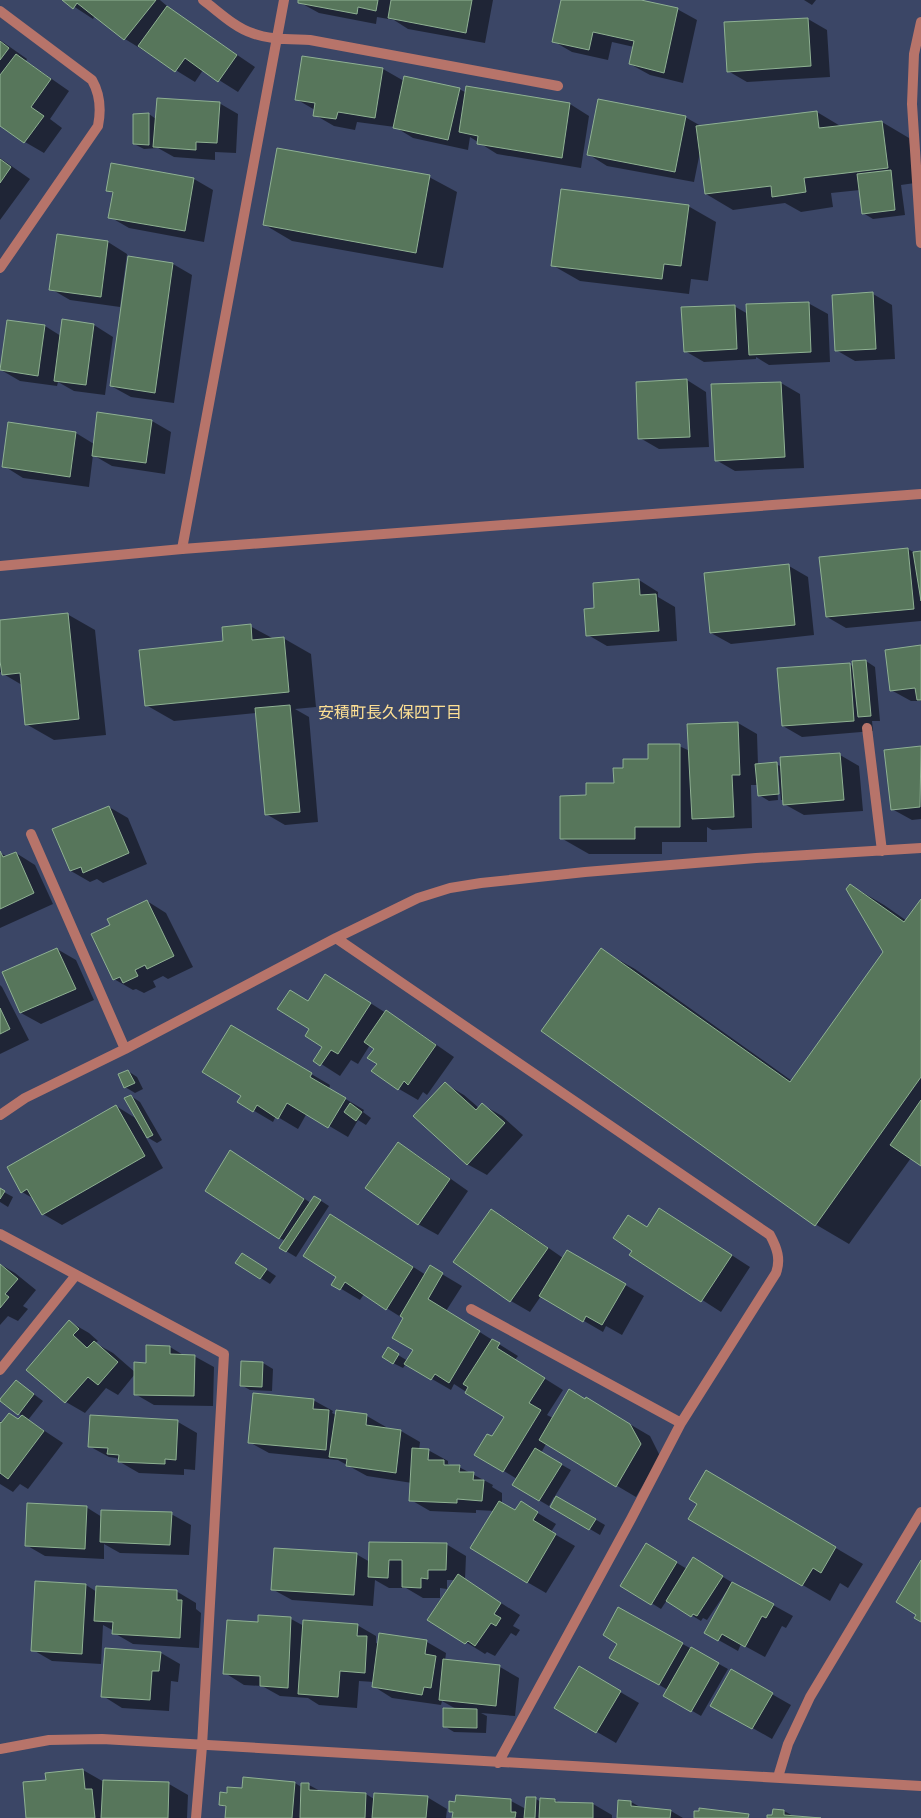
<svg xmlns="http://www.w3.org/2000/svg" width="921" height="1818" font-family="Ubuntu,'Noto Sans JP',sans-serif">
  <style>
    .shadow { fill: #0007 }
    .building { fill: #57765b; stroke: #8fb193 }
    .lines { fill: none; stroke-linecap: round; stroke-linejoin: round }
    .minor { stroke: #b7746a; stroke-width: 10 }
    .tertiary { stroke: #b7746a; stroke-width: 10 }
    .labels { text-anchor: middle; stroke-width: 5; stroke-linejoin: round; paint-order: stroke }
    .neighbourhood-label { font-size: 16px; fill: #fee094; stroke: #3b4666 }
  </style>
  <rect width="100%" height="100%" fill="#3b4666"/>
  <!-- shadow -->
  <path class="shadow" d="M64,0H160L174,12L255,67L238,92L203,70L195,82L125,39L95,15L93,19Z
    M300,0H493L485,43L408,29L394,20L377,17L376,24L319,13L299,2Z
    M562,0H636L677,9L697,20L683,83L650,75L630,64L634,47L612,42L608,60L572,52L553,41Z
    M804,0H816L812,5Z
    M808,19L827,30L830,77L747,82L728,71Z
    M0,40L27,59L26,61L69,91L50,119L62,128L44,153L25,142L0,124Z
    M303,57L383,69L404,81L459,89L467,93V88L570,104L589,116L581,168L497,154L470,137L468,150L413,138L395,127L357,122L355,130L334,126L315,115V110L296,99Z
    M219,103L238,114L236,153L215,152V160L174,157L158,148L144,149L134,144L149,114L156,119Z
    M817,112L842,127L882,122L909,138L915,183L901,185L905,215L873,219L863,213L860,190L831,193L833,207L801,212L785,203L733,210L706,194L700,152L694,182L607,166L588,154L685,117L701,126Z
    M0,158L30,179L0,220Z
    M112,164L194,179L213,190L204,242L129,228L110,217L114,194L107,190Z
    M429,177L457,192L443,268L292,241L265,225Z
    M688,206L716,222L708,281L691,279L689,294L580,281L552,265Z
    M108,242L127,254L120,307L70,300L51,289Z
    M129,258L173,264L192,275L174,403L131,397L111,386Z
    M873,294L892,305L895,359L855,361L836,350Z
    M808,303L828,314L830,362L769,365L756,357V359L704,362L685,351L734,306L748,314Z
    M94,325L113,337L105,395L74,391L58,382L57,386L20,381L1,370L45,326L61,336Z
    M687,380L706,392L709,447L659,449L640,438Z
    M781,383L800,394L804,468L735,471L716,460Z
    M152,421L171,432L165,474L112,466L93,455L89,487L23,478L4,466L76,433L94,444Z
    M908,549L915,553L921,552V621L846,628L827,617Z
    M789,566L808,577L814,635L731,644L711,633Z
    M639,580L658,592V597L675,607L677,641L607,646L588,635L596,609Z
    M67,614L95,630L106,735L54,740L26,724L22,685L0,672V621Z
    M250,626L274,639L283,638L311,654L316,707L295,709L309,717L318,822L285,825L266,814L257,713L174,721L146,705L225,642Z
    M921,646V701H911L891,690Z
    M866,661L875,667L880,721H872L873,731L802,737L783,726L849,664L854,667Z
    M738,723L757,734L758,765L776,764L782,767L840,755L859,766L863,811L804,815L784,804V800H781L778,768H776L778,800L769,801L759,795L758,785H751L752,828L712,830L707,827V842H662V854H589L561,838L587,796L615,784L624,770L649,761L679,746L690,751Z
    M921,747V819L912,820L892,809L885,751Z
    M109,807L128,818L147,864L103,883L97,879L90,882L71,871Z
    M0,853L8,857L16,853L35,865L53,904L0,928Z
    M850,885L884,905L907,921L921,901V1165L911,1158L849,1244L815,1224L601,950L635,969L792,1081L884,952Z
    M147,901L166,913L193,967L168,979L163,976L153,981L156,987L144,993L136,989L133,990L114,979L112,926Z
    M57,949L76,960L94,1000L41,1024L21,1013L3,973Z
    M0,985L2,987L29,1040L0,1054Z
    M345,987L386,1013L405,1023L454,1057L427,1095L423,1092L418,1100L399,1089L378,1064L376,1048L370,1045L358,1064L351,1060L340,1076L315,1060L324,1046L311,1029L308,1002Z
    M231,1027L330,1085L329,1089L364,1110L363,1112L371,1118L366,1125L358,1120L348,1137L307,1113L298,1129L276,1116L273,1122L239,1102L243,1095Z
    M128,1071L137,1077L143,1089L135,1093L125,1087Z
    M445,1084L464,1095L479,1108L483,1105L502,1116L523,1135L487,1175L467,1164Z
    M131,1096L140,1102L162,1140L157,1143L145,1136L163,1168L62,1225L43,1214L34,1199L22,1192L116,1106L137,1119Z
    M398,1144L417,1155L468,1191L438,1235L418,1224Z
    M231,1152L311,1203L315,1197L329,1206L296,1257L281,1248L286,1241L279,1238Z
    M0,1190L13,1197L8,1207L0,1202Z
    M660,1209L750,1267L721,1312L631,1254L633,1251L629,1216L648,1228Z
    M491,1210L510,1221L563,1258L568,1251L644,1296L622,1335L606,1326L603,1332L541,1296L530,1312L511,1301L455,1262Z
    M331,1215L426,1275L430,1267L462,1286L446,1311L518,1356L515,1360L563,1390L547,1415L553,1418L587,1399L650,1436L660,1456L636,1497L546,1444L541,1453L571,1470L555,1496L605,1525L600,1535L551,1506L556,1498L554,1497L549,1506L513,1485L517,1479L476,1454L492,1438L505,1417L454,1384L451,1390L406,1364L403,1368L393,1363L388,1349L408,1361L414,1349L404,1319L364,1294L360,1300L333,1284L338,1276Z
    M252,1260L276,1276L270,1284L237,1263Z
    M0,1264L15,1273L36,1290L23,1306L28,1309L18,1321L8,1316L0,1325Z
    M70,1322L89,1333L98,1341L95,1343L113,1353L136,1373L170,1347L185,1356H194L214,1367L213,1406L154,1405L135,1394V1374L118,1395L106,1388L85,1413L66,1402L28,1370Z
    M242,1362L263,1363L273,1369L272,1391L250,1390L241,1385Z
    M16,1381L43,1401L28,1420L63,1443L28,1489L20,1484L13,1492L0,1484V1421L3,1423L19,1420L22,1416L1,1400Z
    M313,1400L333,1411L332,1413L336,1415L367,1416L386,1427V1429L401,1431L420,1442L419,1450H428L448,1461V1464L452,1466L459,1467L493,1485L492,1487L502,1493V1503L516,1511L521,1503L556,1524L551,1532L575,1546L546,1593L527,1582L495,1511L476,1510V1513L430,1511L411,1500L412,1483L367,1476L338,1460L269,1453L249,1442Z
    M178,1422L197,1433L195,1470L184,1469V1475L139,1473L120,1462V1460L116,1458L109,1457L89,1446Z
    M734,1488L863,1564L848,1588L840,1583L830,1601L690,1519Z
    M86,1507L102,1517L171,1514L191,1525L189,1555L120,1553L104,1544V1559L45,1556L26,1545Z
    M446,1544L466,1556L465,1580L520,1615L513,1626L520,1630L516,1636L511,1633L495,1656L487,1652L485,1654L429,1619L455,1580H447V1589L440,1588V1598H423L406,1588H389L375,1580L373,1606L292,1600L272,1589L356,1554L370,1562Z
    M647,1545L687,1569L703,1565L733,1583L793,1616L786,1628L782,1626L765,1657L741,1644L738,1651L706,1633L728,1593L726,1592L707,1620L703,1618L701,1621L667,1600L661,1609L622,1585Z
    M86,1585L97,1592L176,1591L196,1603V1609L201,1613L199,1648L133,1644L114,1633V1631L103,1625L101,1664L52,1661L33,1650Z
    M619,1609L728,1669L701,1716L665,1695L668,1690L611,1657L618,1643Z
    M259,1616L291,1619L304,1626L357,1625L376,1636V1643L379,1644L380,1634L427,1642L446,1653L445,1661L500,1667L519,1678L515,1716L481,1713L487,1716L486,1733L454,1732L444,1726L458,1710L442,1701L441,1705L392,1698L373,1686L374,1682L359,1681L357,1708L319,1705L308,1698L280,1696L262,1686L244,1685L225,1673L259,1623Z
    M161,1653L180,1664L178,1682L171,1681L169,1711L122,1708L103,1696Z
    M579,1668L639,1703L616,1743L556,1708Z
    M731,1671L791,1705L772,1739L712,1705Z
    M83,1770L104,1782L169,1784L188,1795L187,1818H28L48,1781Z
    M295,1783L303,1788L309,1785L322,1792L366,1794L374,1799L427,1797L447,1809L446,1818H226L227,1808L220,1804L228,1794L243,1790Z
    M457,1796L511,1801L526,1809L536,1799L541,1802L555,1800L560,1803L593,1804L612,1815V1818H453L454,1813L450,1811L456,1803Z
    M631,1802L642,1808L671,1811L683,1818H618Z
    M784,1811L793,1816L817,1818H768Z"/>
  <!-- building -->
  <path class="building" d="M62,0H156L124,40L77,3L73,9Z
    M298,0H378L376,11L358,7L357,14L298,3Z
    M391,0H472L466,33L388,18Z
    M561,0H641L678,8L664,73L629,64L634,41L593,32L589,50L552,42Z
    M167,6L237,55L218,82L185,58L175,72L138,46Z
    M808,18L811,66L727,72L724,22Z
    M0,41L9,48L0,60Z
    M16,54L51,79L31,107L44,116L24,143L0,126V75Z
    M302,56L383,68L375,118L338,112L336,119L313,116L315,103L295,100Z
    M404,76L460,88L448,140L393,128Z
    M466,86L570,103L562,158L477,144L478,136L459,132Z
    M157,98L220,102L217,143L196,142V150L153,147Z
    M598,99L686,116L675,172L587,155Z
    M817,111L819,128L882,121L888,168L804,178L806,192L772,197L771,186L705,194L696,126Z
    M149,113V145L133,144V114Z
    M277,148L430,175L416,253L263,225Z
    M0,159L11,167L0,183Z
    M111,163L194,178L185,231L108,218L113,192L106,191Z
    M891,170L895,210L862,214L857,174Z
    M561,189L689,205L681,266L664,264L662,279L551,266Z
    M57,234L108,241L101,297L49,290Z
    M128,256L173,263L155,393L110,386Z
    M873,292L876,349L835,351L832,295Z
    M809,302L811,352L749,355L746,304Z
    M735,305L737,349L684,352L681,307Z
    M62,319L94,324L86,385L54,381Z
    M7,320L45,325L38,376L0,370Z
    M687,379L690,437L638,439L636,382Z
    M781,382L785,457L715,461L711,384Z
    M97,412L152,420L146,463L92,456Z
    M8,422L76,432L70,477L2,467Z
    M908,548L914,609L826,617L819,557Z
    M921,551V601L913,552Z
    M789,564L795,625L710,633L704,573Z
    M639,579L640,595L656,594L659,631L586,636L584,609L594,608L593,583Z
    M68,613L79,719L25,725L20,673L2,675L0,661V620Z
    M251,624L252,640L284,637L289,692L145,706L139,650L223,641L222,627Z
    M921,645V700H917L915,688L890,691L885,650Z
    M866,660L871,716L858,717L852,661Z
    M850,663L854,721L782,726L777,668Z
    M290,705L300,812L265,815L255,708Z
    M738,722L740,775H732L734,817L692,819L687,724Z
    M648,744H680V827H635V839H560V796L586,795V783H614L613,768H623V759H648Z
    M921,746L920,807L891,810L884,750Z
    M840,753L844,800L783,805L780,757Z
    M777,762L779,794L758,796L755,764Z
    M109,806L129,853L83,873L81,867L70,871L52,829Z
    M0,851L3,857L16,852L34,893L0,909Z
    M850,884L904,922L921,899V1077L815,1226L541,1031L601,948L790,1082L883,952L846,889Z
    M147,900L174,956L147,969L145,965L135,970L138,976L123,983L120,977L113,980L91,934L110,925L107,919Z
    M57,948L76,989L20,1013L2,972Z
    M325,974L371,1003L338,1054L331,1050L320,1066L313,1061L322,1047L305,1036L309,1029L277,1009L290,990L308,1001Z
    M0,1008L10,1029L0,1034Z
    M386,1010L436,1045L408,1085L404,1081L398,1090L371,1071L377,1064L367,1058L374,1049L364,1042Z
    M231,1025L312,1073L310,1077L346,1098L328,1128L287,1103L278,1119L257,1105L253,1112L237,1102L241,1096L202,1072Z
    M128,1070L135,1083L124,1088L118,1074Z
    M445,1082L476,1110L482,1103L505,1123L467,1165L413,1116Z
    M131,1095L153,1135L147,1138L124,1098Z
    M921,1100V1166L890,1145Z
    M350,1103L362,1112L356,1121L344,1112Z
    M116,1105L145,1156L42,1215L27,1189L21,1193L7,1167Z
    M398,1142L450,1179L418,1225L365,1188Z
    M230,1150L304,1199L279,1239L205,1191Z
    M0,1188L5,1191L0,1199Z
    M314,1196L321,1200L286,1252L279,1248Z
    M659,1208L732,1255L701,1302L629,1255L632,1251L613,1238L628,1215L647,1227Z
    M491,1209L548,1248L510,1302L453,1262Z
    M330,1214L413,1267L386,1310L345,1282L340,1290L331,1285L336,1277L303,1256Z
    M567,1250L626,1284L602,1325L586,1316L583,1322L539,1296Z
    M242,1253L267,1269L260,1279L235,1263Z
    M0,1264L18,1279L5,1294L9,1297L0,1308Z
    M430,1265L443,1273L428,1299L480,1331L449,1383L435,1374L431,1380L404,1364L413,1350L392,1338L403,1318L400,1316Z
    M69,1320L79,1329L73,1335L87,1348L94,1341L118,1362L98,1385L88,1377L65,1403L26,1370Z
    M492,1339L500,1343L497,1348L545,1378L529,1403L541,1410L503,1472L474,1455L487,1434L492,1436L504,1417L465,1393L468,1387L463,1384Z
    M146,1345L170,1346V1354L195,1355L194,1396L134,1395V1362L146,1363Z
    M388,1347L399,1354L393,1364L382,1357Z
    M241,1361L263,1362L262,1387L240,1386Z
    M16,1380L34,1394L18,1415L0,1401V1399Z
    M569,1389L585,1399L586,1397L630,1424L641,1444L616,1487L539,1440Z
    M253,1393L314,1399L313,1409L329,1410L326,1450L248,1443Z
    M336,1410L367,1414L366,1425L401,1430L396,1473L346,1466L347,1459L329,1457Z
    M9,1413L18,1419L22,1415L44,1431L8,1479L0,1473V1422L1,1423Z
    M90,1415L178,1420L176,1460L165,1459V1464L118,1462L119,1455L107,1454L108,1448L88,1447Z
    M412,1448L429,1449L428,1460H444V1465H460L459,1472H474L473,1480H484L482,1501L457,1499V1503L409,1501Z
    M535,1448L562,1464L539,1501L512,1485Z
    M706,1470L836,1547L821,1573L813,1568L802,1586L688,1519L697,1504L689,1499Z
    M556,1496L596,1519L589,1530L550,1507Z
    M499,1501L515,1510L521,1501L538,1512L533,1520L556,1534L527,1583L470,1548Z
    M27,1503L87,1506L85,1549L25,1546Z
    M101,1510L172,1512L170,1545L100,1542Z
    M369,1542L447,1543L446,1570H428V1579L421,1578V1588L402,1587V1560H389L388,1578L368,1577Z
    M646,1543L677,1562L651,1605L620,1586Z
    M274,1548L357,1553L354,1595L271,1590Z
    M693,1557L723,1576L697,1616L693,1614L691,1617L666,1601Z
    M921,1560V1622L914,1618L916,1615L896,1602Z
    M458,1574L501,1603L494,1614L501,1618L496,1626L491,1623L475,1646L468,1641L465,1644L427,1620Z
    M35,1581L86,1584L82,1654L31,1651Z
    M732,1582L774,1604L766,1618L762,1616L745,1647L722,1634L718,1641L704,1633Z
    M96,1586L177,1590V1600H182L180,1638L112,1634L113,1622L94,1621Z
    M618,1607L683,1643L659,1685L609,1658L617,1644L603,1635Z
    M258,1615L291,1617L288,1688L260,1686V1676L223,1674L227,1620L258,1622Z
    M303,1620L358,1624L357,1636H367L365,1673L340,1671L338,1697L298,1694Z
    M379,1633L427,1640L425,1654L436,1656L431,1688L424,1687L422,1695L372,1687Z
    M691,1647L719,1663L691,1712L663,1696Z
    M105,1648L161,1652L159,1671H152L150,1700L101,1697Z
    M443,1659L500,1665L496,1706L439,1700Z
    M579,1666L621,1691L596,1733L554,1708Z
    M731,1669L773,1693L752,1729L710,1706Z
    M443,1708L477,1709V1728L443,1727Z
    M83,1769L85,1789H92L95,1818H26L23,1782L46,1780L45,1773Z
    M243,1777L295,1782L292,1818H225L226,1806L219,1805L220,1792L227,1793V1787L242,1788Z
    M103,1780L169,1782L168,1818H101Z
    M301,1783H309V1790L366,1793L365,1818H300Z
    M374,1793L428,1796L426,1818H372Z
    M456,1795L511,1799V1812H516L515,1818H452L453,1812H449V1801L455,1802Z
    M526,1797H536L535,1818H524Z
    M540,1798L555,1799V1802L593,1803V1818H539Z
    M618,1800L631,1801V1806L671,1810L670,1818H617Z
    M699,1808L749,1814L748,1818H694V1811H699Z
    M773,1809L784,1810V1815L821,1818H767V1815H772Z"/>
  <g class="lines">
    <!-- minor -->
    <path class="minor" d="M203,0C218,11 234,27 252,33C270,40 291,39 310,40L558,86
      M0,11L92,80C100,94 101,111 98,126L0,268
      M921,22L914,54L912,104L921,243
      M182,549L284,0
      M867,728L882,851
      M31,834L125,1049
      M336,938L770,1235C777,1248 781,1259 776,1273L681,1423L631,1519L498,1763
      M0,1115L25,1098L125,1049L336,938L418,898L450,888L481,883L585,872L756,858L921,848
      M0,1234L224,1354L202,1746L196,1818
      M471,1309L681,1423
      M0,1370L76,1275
      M0,1749L49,1740L102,1739L921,1786
      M778,1777L788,1744L810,1697L921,1512"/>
    <!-- tertiary -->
    <path class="tertiary" d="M0,566L182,549L921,494"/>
  </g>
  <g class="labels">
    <!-- neighbourhood labels -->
    <g class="neighbourhood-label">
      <text x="390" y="718">安積町長久保四丁目</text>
    </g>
  </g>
</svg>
